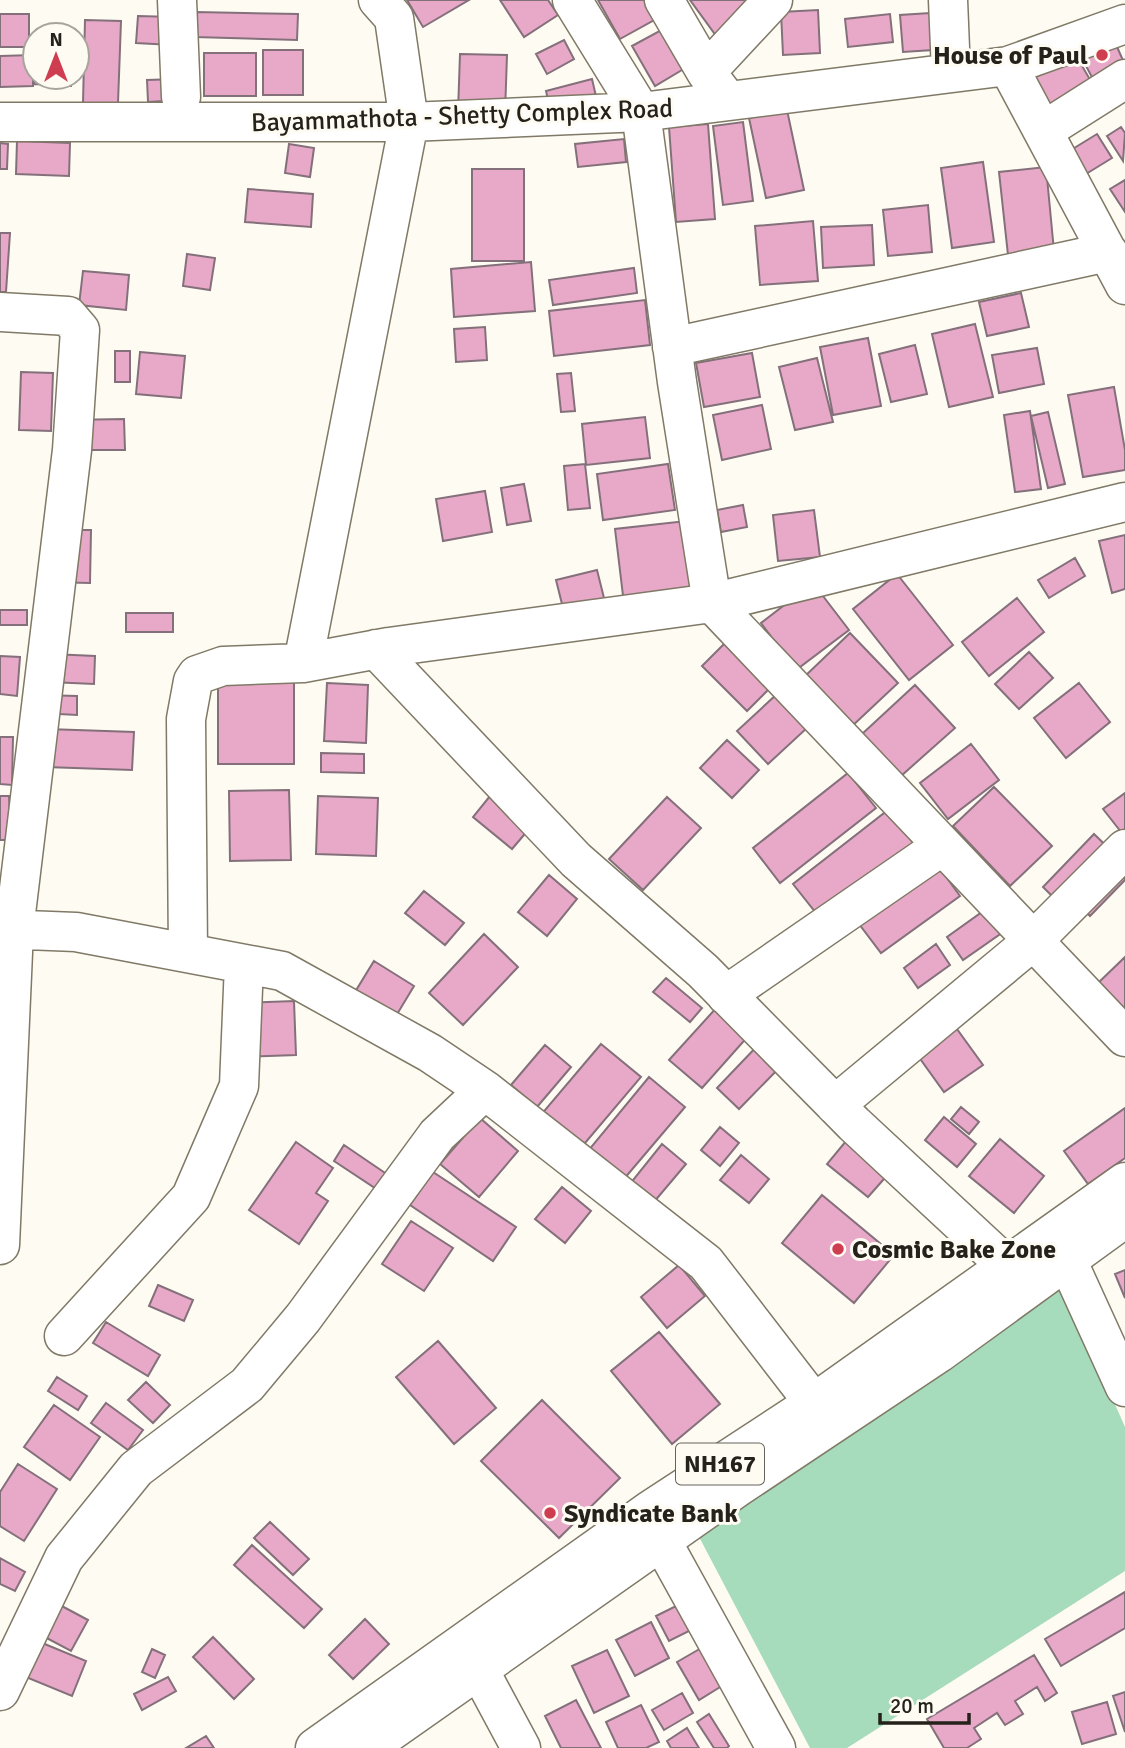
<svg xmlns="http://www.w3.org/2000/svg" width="1125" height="1748" font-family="Signika,sans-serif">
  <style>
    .green { fill: #a6dbbb }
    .building { fill: #e8a9c9; stroke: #84707a; stroke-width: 2 }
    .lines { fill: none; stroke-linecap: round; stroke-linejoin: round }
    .minor-casing { stroke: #7f7966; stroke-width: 41 }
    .highway-casing { stroke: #7f7966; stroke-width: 41 }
    .minor { stroke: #fff; stroke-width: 38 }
    .highway { stroke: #fff; stroke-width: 38 }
    .poi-dot { fill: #ce3e50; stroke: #fefbf3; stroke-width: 2.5 }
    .labels { text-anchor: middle; stroke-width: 6; stroke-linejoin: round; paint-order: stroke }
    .shield { fill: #fefbf3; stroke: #66635c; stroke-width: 2 }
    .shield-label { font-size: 24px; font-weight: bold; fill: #25221b }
    .poi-label { font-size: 26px; font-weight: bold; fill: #25221b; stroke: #fefbf3; text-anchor: start }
    .street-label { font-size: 26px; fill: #25221b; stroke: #fefbf3 }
  </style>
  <rect width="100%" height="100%" fill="#fefbf3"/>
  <!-- green -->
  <path class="green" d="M1063,1287L1125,1427V1571L847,1748H810L697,1533Z"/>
  <!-- building -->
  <path class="building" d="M407,0H469L423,27Z
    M500,0H548L558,15L524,37Z
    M598,0H657L665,14L620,39Z
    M690,0H769L717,37Z
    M818,10L820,53L783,55L781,12Z
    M196,12L298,14L297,40L195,37Z
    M930,13L933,50L903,52L900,15Z
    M0,14H29V47H0Z
    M890,14L893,42L848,47L845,19Z
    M138,16L173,17L172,45L136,43Z
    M85,20L121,21L118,103H83Z
    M665,28L687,67L655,86L632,46Z
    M1111,33L1125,65L1094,81L1078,51Z
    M564,40L574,59L547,74L536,54Z
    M1071,47L1092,83L1047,108L1026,72Z
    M263,50H303V95H263Z
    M204,53H256V96H204Z
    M460,54L507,55L505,113L458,112Z
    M33,55V86L0,87V56Z
    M35,58V77H72L71,86L34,84Z
    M177,79L179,100L148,102L147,80Z
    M592,79L598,105L552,117L546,91Z
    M787,110L804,190L766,198L749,118Z
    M743,122L753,201L723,205L713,126Z
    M708,124L715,219L676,222L669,127Z
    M1121,127L1125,133L1123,161L1107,136Z
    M1097,134L1112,158L1086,174L1071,150Z
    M624,139L626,162L578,167L575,144Z
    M17,141L70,143L69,176L16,174Z
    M0,143L8,144L7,169H0Z
    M289,144L314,148L310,177L285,173Z
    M983,162L994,242L952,248L941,168Z
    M1046,167L1054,251L1008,255L999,172Z
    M472,169H524V261H472Z
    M1125,180V212L1110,189Z
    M248,189L313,194L311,227L245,222Z
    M928,205L932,252L888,256L883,210Z
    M813,221L818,281L760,285L755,226Z
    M872,225L874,265L823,268L821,227Z
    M0,233H10L6,292H0Z
    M187,254L215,258L210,290L183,286Z
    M531,262L535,311L454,317L451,269Z
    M634,268L637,293L553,305L549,280Z
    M83,271L129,275L126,310L79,305Z
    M1021,293L1029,327L987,336L979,302Z
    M645,300L650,345L554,356L549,311Z
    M975,324L993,397L949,407L932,334Z
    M485,327L487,360L456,362L454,329Z
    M868,338L881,406L833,415L820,347Z
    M915,345L927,394L891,402L879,354Z
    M1037,348L1044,384L999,393L992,355Z
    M115,351H130V382H115Z
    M140,352L185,356L181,398L136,394Z
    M752,353L760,397L704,407L696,363Z
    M817,358L833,422L795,430L779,367Z
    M21,372L53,373L51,431L19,430Z
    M571,373L575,411L561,412L557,374Z
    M1114,387L1125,450V470L1083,477L1068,395Z
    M762,405L771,449L722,460L713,415Z
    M1030,411L1041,489L1015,492L1004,415Z
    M1048,412L1065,484L1048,488L1031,416Z
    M645,417L650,458L586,465L582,424Z
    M124,419L125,450H67V420Z
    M585,464L590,508L568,510L564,466Z
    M668,464L675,510L603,520L597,474Z
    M524,484L531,521L507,525L501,488Z
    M485,491L492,532L443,541L436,499Z
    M743,505L747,527L721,532L717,510Z
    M814,510L820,557L778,561L773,515Z
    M686,521L695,596L624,604L615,529Z
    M47,530H91L90,583L46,582Z
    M1125,535V589L1112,593L1099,541Z
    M1075,558L1085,576L1049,598L1038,580Z
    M597,570L607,610L566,620L556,580Z
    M897,574L953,645L909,680L853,609Z
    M813,583L849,630L796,670L761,623Z
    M1017,598L1044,632L989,676L962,642Z
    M0,610H27V625H0Z
    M126,613H173V632H126Z
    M737,631L782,676L747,711L702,666Z
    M850,633L898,683L850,728L803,678Z
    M1029,652L1053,678L1019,709L995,684Z
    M51,654L95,656L94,684L50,682Z
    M0,656L20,657L17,696L0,694Z
    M218,682H294V764H218Z
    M327,683L368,685L366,743L324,741Z
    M1079,683L1110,722L1066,758L1034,718Z
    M915,685L955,728L901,776L862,734Z
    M777,694L808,727L768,764L737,731Z
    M40,695L77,696V715L40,713Z
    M47,729L134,732L132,770L46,767Z
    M0,737H13L12,785L0,784Z
    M727,740L759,770L732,798L700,768Z
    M971,744L999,780L948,819L920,783Z
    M321,753L364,754V773L321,772Z
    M848,773L876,808L780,883L753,848Z
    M994,787L1052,846L1010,886L953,826Z
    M289,790L291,860L230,861L229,791Z
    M1125,793V837L1103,809Z
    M0,796H9L11,840H0Z
    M318,796L378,798L376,856L316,854Z
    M490,796L529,829L512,849L473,817Z
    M667,797L701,828L643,890L609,859Z
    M888,810L918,849L824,923L793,884Z
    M1094,834L1125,864V880L1090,916L1067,893L1058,902L1043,887Z
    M936,863L960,896L881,953L856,920Z
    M549,875L577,899L547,936L518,912Z
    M424,891L464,923L445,945L405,913Z
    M989,907L1006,930L963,960L947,937Z
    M484,934L518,967L463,1025L429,993Z
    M936,944L950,965L918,988L904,968Z
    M1125,957V1013L1097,984Z
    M374,961L414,986L396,1016L355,992Z
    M666,978L702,1008L690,1022L653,992Z
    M294,1001L296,1055L241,1057L238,1003Z
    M718,1006L750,1034L702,1088L669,1060Z
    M941,1007L983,1065L944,1092L903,1035Z
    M762,1041L784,1063L739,1109L717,1088Z
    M601,1044L641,1077L574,1156L534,1123Z
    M545,1045L571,1067L537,1107L511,1085Z
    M649,1077L685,1107L618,1186L583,1157Z
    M961,1107L979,1122L969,1134L951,1119Z
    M1125,1108V1158L1088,1184L1064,1151Z
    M944,1117L976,1144L957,1167L925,1140Z
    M480,1118L518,1151L479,1197L440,1164Z
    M720,1127L739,1143L720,1166L701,1150Z
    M856,1129L898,1163L868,1197L827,1164Z
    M1000,1139L1044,1176L1014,1213L969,1176Z
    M296,1142L333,1168L316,1193L328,1201L299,1244L249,1210Z
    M662,1144L686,1164L648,1209L625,1190Z
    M344,1145L391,1177L381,1192L334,1161Z
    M741,1155L769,1179L749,1203L720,1180Z
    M433,1172L516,1227L493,1261L410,1205Z
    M562,1187L591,1211L565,1243L535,1219Z
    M822,1195L894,1255L854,1303L782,1243Z
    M411,1221L453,1248L424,1291L382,1264Z
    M679,1265L705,1296L667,1328L641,1297Z
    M1125,1270V1298L1115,1274Z
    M158,1285L193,1300L184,1321L149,1306Z
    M106,1322L160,1355L148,1376L93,1343Z
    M659,1332L720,1404L672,1444L611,1371Z
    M438,1341L496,1408L454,1444L396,1377Z
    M57,1377L87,1396L78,1410L48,1391Z
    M146,1382L170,1405L153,1423L128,1400Z
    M542,1400L620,1478L559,1538L481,1461Z
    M106,1403L143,1430L128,1450L91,1423Z
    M54,1405L100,1437L70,1480L24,1447Z
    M18,1464L57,1489L24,1541L0,1526V1492Z
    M270,1522L309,1559L293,1575L254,1538Z
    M252,1545L322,1609L304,1628L234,1565Z
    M0,1558L25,1572L15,1591L0,1584Z
    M1125,1592V1628L1061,1666L1045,1639Z
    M688,1600L701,1625L669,1641L656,1616Z
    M58,1604L88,1620L71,1651L41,1635Z
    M365,1619L389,1644L353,1679L329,1655Z
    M651,1622L669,1658L635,1676L616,1640Z
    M213,1637L254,1679L234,1699L193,1657Z
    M35,1640L86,1661L72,1696L21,1675Z
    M703,1647L725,1684L699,1700L677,1662Z
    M152,1649L165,1655L155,1678L142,1672Z
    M607,1650L629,1696L594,1713L572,1666Z
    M1034,1655L1057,1693L1045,1701L1037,1687L1015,1701L1023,1714L1005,1725L997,1713L974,1728L981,1739L967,1748H944L927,1719Z
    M168,1677L176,1691L142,1710L134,1694Z
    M1125,1692V1732L1113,1696Z
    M682,1693L693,1713L664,1730L652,1710Z
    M576,1700L601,1748H561L545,1716Z
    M1107,1702L1116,1734L1082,1744L1072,1712Z
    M641,1705L659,1742L646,1748H618L606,1722Z
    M709,1714L729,1746L727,1748H714L697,1722Z
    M687,1728L699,1748H671L667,1741Z
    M206,1736L214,1748H186Z"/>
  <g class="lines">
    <!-- minor casing -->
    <g class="minor-casing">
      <path id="minor" d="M177,0L181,97
        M664,0L706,72
        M948,0L951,72
        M1008,66L1125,285
        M728,101L706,72L773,0
        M0,122H409L641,112L1008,66L1125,24
        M1043,131L1125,79
        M0,312L68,316L80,330L72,450L14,930L0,1245
        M672,347L1108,252
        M1125,502L712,603L1125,1037
        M376,649L576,860L703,971L854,1124L1008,1267
        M303,663L409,122L394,18L378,0
        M0,929L76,932L282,971L430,1053L485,1090L706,1263L814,1403
        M188,953L186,719L193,681L197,675L223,666L303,663L389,647L712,603L677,382L641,112L572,0
        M726,995L942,846
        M835,1105L1034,940L1125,849
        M1067,1260L1125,1387
        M64,1336L191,1197L239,1086L244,964
        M661,1540L776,1748
        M478,1668L521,1748
        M0,1691L64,1558L136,1469L247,1385L303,1318L437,1135L485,1090"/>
    </g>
    <!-- highway casing -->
    <g class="highway-casing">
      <path id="highway" d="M315,1748L649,1511L814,1403L1125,1182
        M367,1748L738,1487L939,1353L1125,1218"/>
    </g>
    <!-- minor -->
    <use href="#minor" class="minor"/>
    <!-- highway -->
    <use href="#highway" class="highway"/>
  </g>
  <!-- markers -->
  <g class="poi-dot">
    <circle cx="1102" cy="55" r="7"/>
    <circle cx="838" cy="1249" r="7"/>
    <circle cx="550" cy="1513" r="7"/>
  </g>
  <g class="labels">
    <!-- shield labels -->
    <rect class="shield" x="676" y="1443.5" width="88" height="41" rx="5"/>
    <g class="shield-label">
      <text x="720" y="1472">NH167</text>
    </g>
    <!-- poi labels -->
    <g class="poi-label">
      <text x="1088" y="64" text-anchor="end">House of Paul</text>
      <text x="852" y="1258">Cosmic Bake Zone</text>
      <text x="564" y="1522">Syndicate Bank</text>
    </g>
    <!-- street labels -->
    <g class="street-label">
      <text transform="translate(462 115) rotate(-2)" y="9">Bayammathota - Shetty Complex Road</text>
    </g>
  </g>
  <!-- north arrow -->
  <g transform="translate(56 56)"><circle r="33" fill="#fefbf3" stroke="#a7a49d" stroke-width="2"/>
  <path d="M0-5L12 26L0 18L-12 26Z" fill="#ce3e50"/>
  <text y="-10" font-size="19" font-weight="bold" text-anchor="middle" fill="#25221b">N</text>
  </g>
  <!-- scale -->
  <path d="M880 1713v10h89v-10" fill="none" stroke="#25221b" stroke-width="3.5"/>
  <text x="890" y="1713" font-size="21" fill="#25221b" stroke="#fefbf3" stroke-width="5" paint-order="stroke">20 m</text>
</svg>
